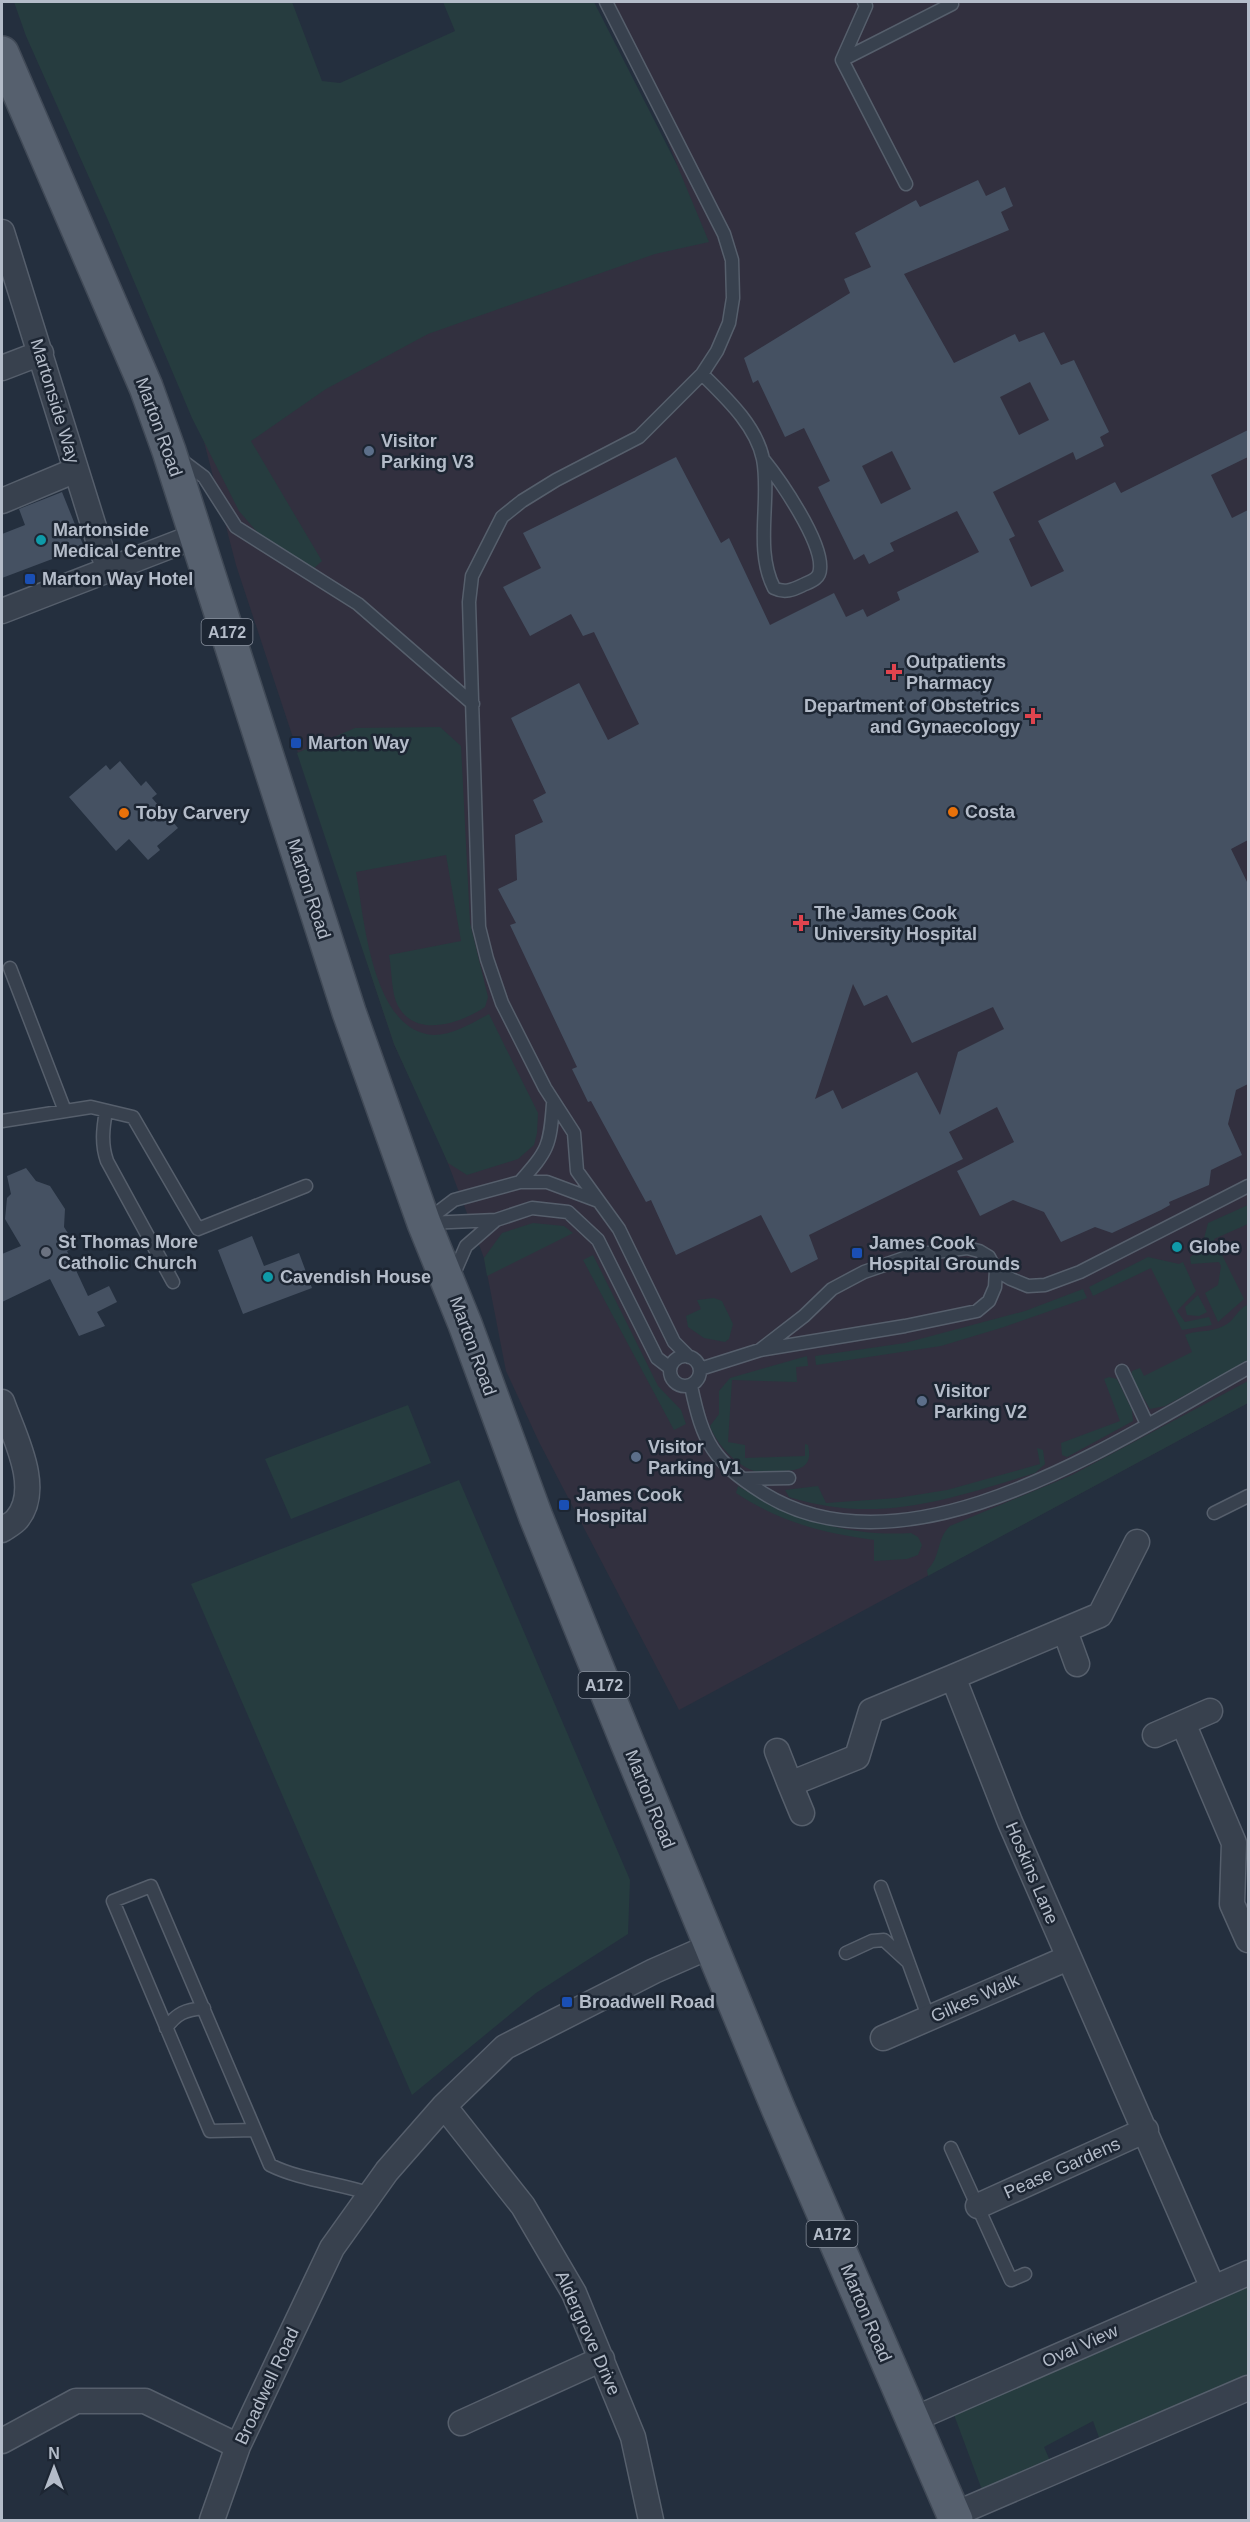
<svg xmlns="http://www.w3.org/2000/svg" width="1250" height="2522" font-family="Helvetica,sans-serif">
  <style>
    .medical { fill: #32303f }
    .green { fill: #263c3f }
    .building { fill: #455162; fill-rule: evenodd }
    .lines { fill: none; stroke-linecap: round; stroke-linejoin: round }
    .lane-casing { stroke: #565f6c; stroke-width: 15 }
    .street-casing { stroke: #565f6c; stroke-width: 27 }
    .primary-casing { stroke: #414a57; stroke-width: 36 }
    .lane { stroke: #38414e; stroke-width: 12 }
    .street { stroke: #38414e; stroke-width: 24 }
    .primary { stroke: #56606e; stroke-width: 33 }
    .service-dot { fill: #5c6f8a; stroke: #1d2633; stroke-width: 2 }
    .culture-dot { fill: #0f9aa8; stroke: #1d2633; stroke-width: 2 }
    .transit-dot { fill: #1a4fb4; stroke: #1d2633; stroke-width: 2 }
    .health-dot { fill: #e0444e; stroke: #1d2633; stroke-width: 2 }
    .food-dot { fill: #e8710a; stroke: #1d2633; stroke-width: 2 }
    .worship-dot { fill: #6b7280; stroke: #1d2633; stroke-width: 2 }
    .labels { text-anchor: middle; stroke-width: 5; stroke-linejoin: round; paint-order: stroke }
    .shield { fill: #1d2633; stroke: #878f9c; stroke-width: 1.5 }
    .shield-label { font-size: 16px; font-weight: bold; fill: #b4bcc9 }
    .street-label { font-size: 18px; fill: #b4bcc9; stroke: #1d2633 }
    .poi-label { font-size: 18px; font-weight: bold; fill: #b4bcc9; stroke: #1d2633; text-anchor: start }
  </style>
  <rect width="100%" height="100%" fill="#242f3e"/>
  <!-- medical -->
  <path class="medical" d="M613,2H1248V1403L679,1710L539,1442L506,1371L484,1258L441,1145L394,1044L236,565L202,434L677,165Z"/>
  <!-- green -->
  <path class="green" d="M14,2H292L322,81L340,83L455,31L443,2H594L677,165L709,242L655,254L428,334L326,389L251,441L322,561L312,570L257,532L239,511L192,418L108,220L26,36Z
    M440,727L461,746L470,923L488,997L485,1007C461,1023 416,1039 398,1006C391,993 392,970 389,955L461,941L446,855L356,872C364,918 372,1032 434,1035C453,1035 472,1023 489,1014L538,1113L537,1133L534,1145L518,1159L467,1175L448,1163L394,1044L297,753L355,728Z
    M1248,1205V1224L1214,1239L1244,1299L1218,1322L1205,1293L1218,1285L1221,1266L1219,1262L1191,1264L1190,1257L1201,1250L1208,1223Z
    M533,1223L564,1226L573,1233L487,1276L484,1258L502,1233Z
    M593,1255L658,1386L681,1410L686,1424L674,1430L583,1260Z
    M1148,1257L1179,1264L1183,1262L1196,1291L1177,1311L1185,1322L1209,1317L1212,1325L1182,1330L1151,1268L1093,1296L1089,1287Z
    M1083,1289L1087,1298L1004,1327L941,1346L816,1365L815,1356L905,1343L1025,1311Z
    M1198,1295L1207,1312L1199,1316L1187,1315L1185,1307Z
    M714,1298L722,1301L733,1324L729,1339L725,1342L704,1338L688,1327L686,1316L701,1309L697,1300Z
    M1247,1305L1248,1361L1165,1406L1150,1409L1131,1377L1132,1371L1140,1368L1144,1376L1192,1352L1185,1335C1199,1329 1211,1334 1227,1324C1235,1319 1238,1309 1247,1305Z
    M807,1356L808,1366L796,1367L797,1382L732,1380L728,1442L745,1445V1458L805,1456V1444L808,1445C814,1470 796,1471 776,1471C770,1471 763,1473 757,1472C738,1467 716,1444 710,1426L719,1414V1391L730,1378Z
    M1109,1377L1117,1379L1132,1410L1133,1421L1067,1457L1062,1455L1061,1443L1120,1421L1104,1379Z
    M1248,1381V1403L928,1576L927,1570C941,1558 936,1539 950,1526L1072,1475Z
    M408,1405L431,1463L291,1519L265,1459Z
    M1037,1448L1043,1450L1045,1464L1035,1473C950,1499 878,1525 789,1497L785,1490L818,1486L826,1503L897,1498L947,1490L1040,1464Z
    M459,1480L630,1880L628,1934L536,1993L412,2095L191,1584Z
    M738,1486C793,1519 847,1537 911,1533L918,1537L922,1545L918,1555L907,1559L874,1561V1540C822,1533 780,1522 736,1493Z
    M1248,2282V2376L1100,2440L1093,2421L1044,2447L1051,2463L982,2490L953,2412Z"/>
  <!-- building -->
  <path class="building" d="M978,180L986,196L1005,187L1013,206L1001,212L1009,230L904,274L954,363L1015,334L1019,342L1044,332L1061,365L1074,360L1109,432L1100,437L1104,446L1076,460L1073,452L993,492L1015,536L1009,539L1031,587L1064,571L1038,521L1115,482L1121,493L1248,430V457L1211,475L1232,518L1248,510V840L1231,849L1248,884V1084L1236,1090L1228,1124L1242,1155L1211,1170L1209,1185L1169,1202L1170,1205L1161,1210L1112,1233L1095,1227L1061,1242L1044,1212L1013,1200L980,1216L957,1171L1014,1142L997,1107L949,1132L963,1159L809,1235L818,1259L791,1273L761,1215L676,1255L651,1200L646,1202L591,1101L588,1102L572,1069L577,1067L510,925L516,923L498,889L517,880L515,835L543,822L533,800L546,793L511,718L579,683L608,740L639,724L594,632L583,636L571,614L530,636L503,587L541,568L523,533L676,457L721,543L729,538L770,625L834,593L846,617L863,609L867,617L900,600L897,592L979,552L957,511L890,543L894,551L869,564L864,554L854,560L818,487L830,481L804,428L785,437L758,380L753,383L744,358L850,293L844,279L871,267L855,233L916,200L920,207ZM1030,382L1049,420L1019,435L1000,397ZM892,451L911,489L881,504L862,466ZM853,984L864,1006L887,995L912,1043L993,1007L1004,1029L958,1052L940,1115L917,1072L842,1109L833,1090L815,1099Z
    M62,492L84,547L2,578V534L25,525L19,509Z
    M120,761L141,786L146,781L157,794L152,798L178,828L157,846L160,850L148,860L129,839L116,851L69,797L106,765L110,770Z
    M26,1168L36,1181L50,1186L65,1209L64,1227L76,1246L67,1251L88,1296L109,1286L117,1302L97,1312L105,1326L79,1336L50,1279L2,1302V1254L21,1246L5,1219L7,1198L11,1194L7,1176Z
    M252,1236L264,1266L299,1253L312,1288L243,1314L218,1250Z"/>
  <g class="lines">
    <!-- lane casing -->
    <g class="lane-casing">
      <path id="lane" d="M606,2L724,234L732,260L733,298L729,323L717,351L702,374L639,437L556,480L522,501L502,517L472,576L469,602L479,927L487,959L502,1003L545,1088L574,1133L577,1171L619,1229L674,1342L689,1357
        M842,60L906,184
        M842,60L952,4L950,2
        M842,60L866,6L864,2
        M702,374C725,397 756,425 763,459C771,500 754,549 774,588C786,594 794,589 805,584C812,581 820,578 820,569C823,542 780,480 763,459
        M180,459L204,477L236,527L358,604L473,704
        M10,968L65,1111
        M106,1111C103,1128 101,1144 107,1161L173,1282
        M2,1121L91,1107L133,1117L198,1229L306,1186
        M520,1182C548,1150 550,1147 553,1104
        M425,1222L454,1200L520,1182H547L598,1201
        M428,1223L496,1220L532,1208L568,1212L598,1240L657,1358L670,1368
        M452,1278L466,1246L496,1220
        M760,1350L804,1316L832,1289L864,1272L913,1255L967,1248L979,1251L989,1257L996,1270L1011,1279L1028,1286L1045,1285L1080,1272L1248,1186
        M670 1371a15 15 0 1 1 30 0a15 15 0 1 1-30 0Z
        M700,1369L760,1350L905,1326L977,1311L989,1301L995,1287L996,1270
        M1122,1371L1147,1424
        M691,1386C703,1443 713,1461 763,1493C909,1584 1119,1439 1248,1368
        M743,1479L789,1478
        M1214,1513L1248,1496
        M881,1887L929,2019
        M846,1953L872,1941L884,1940L908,1962
        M166,2028C177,2013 185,2010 204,2008
        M255,2130L210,2131L113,1901L151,1886L270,2165C300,2180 338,2183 371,2194
        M951,2148L1011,2280L1025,2274"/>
    </g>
    <!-- street casing -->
    <g class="street-casing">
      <path id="street" d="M2,232L99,543L109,569
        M2,368L41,353
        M2,501L76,470
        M2,611L196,536
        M2,1402C13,1434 43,1488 17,1519C14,1523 6,1527 2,1530
        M1137,1542L1100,1615L953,1677L1010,1822L1213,2288
        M1065,1631L1077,1664
        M1183,1723L1234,1843L1232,1904L1248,1940
        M1155,1735L1210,1711
        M777,1751L790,1784L857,1757L871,1711L953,1677
        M790,1784L802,1813
        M883,2038L1068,1958
        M444,2106L523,2206L574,2293L633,2437L651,2520
        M978,2206L1146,2130
        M912,2420L1248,2273
        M461,2423L602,2359
        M2,2441L76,2401H145L238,2446
        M953,2515L1248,2388
        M212,2520L238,2446L332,2248L387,2171L444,2106L505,2047L654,1971L711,1946"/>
    </g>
    <!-- primary casing -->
    <g class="primary-casing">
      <path id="primary" d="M2,53L146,387L169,451L349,1012L424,1223L465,1324L536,1517L627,1742L778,2108L956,2520"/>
    </g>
    <!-- lane -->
    <use href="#lane" class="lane"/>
    <!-- street -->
    <use href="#street" class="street"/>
    <!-- primary -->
    <use href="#primary" class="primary"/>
  </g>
  <!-- markers -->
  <g class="service-dot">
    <circle cx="369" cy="451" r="6"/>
    <circle cx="922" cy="1401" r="6"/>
    <circle cx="636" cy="1457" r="6"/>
  </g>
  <g class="culture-dot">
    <circle cx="41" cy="540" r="6"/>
    <circle cx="1177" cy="1247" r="6"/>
    <circle cx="268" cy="1277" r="6"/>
  </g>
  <g class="transit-dot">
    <rect x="24" y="573" width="12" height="12" rx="3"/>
    <rect x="290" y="737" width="12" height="12" rx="3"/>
    <rect x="851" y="1247" width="12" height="12" rx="3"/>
    <rect x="558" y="1499" width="12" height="12" rx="3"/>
    <rect x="561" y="1996" width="12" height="12" rx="3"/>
  </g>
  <g class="health-dot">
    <path d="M891 663h6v6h6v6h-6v6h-6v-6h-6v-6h6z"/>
    <path d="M1030 707h6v6h6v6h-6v6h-6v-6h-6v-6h6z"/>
    <path d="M798 914h6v6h6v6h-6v6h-6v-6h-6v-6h6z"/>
  </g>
  <g class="food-dot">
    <circle cx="953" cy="812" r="6"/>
    <circle cx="124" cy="813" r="6"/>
  </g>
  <circle class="worship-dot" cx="46" cy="1252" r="6"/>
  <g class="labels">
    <!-- shield labels -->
    <g class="shield">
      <rect x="201.5" y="619" width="51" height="26" rx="4.5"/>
      <rect x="578.5" y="1672" width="51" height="26" rx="4.5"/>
      <rect x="806.5" y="2221" width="51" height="26" rx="4.5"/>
    </g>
    <g class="shield-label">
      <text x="227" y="638">A172</text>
      <text x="604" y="1691">A172</text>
      <text x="832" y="2240">A172</text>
    </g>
    <!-- street labels -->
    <g class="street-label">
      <text transform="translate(55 401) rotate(73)" y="6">Martonside Way</text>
      <text transform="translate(159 427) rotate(70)" y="6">Marton Road</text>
      <text transform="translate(309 889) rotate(72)" y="6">Marton Road</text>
      <text transform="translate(473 1346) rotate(70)" y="6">Marton Road</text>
      <text transform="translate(650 1799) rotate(68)" y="6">Marton Road</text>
      <text transform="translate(1032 1873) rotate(67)" y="6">Hoskins Lane</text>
      <text transform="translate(975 1998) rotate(-24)" y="6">Gilkes Walk</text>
      <text transform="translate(1062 2168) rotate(-24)" y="6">Pease Gardens</text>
      <text transform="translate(866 2313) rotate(67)" y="6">Marton Road</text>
      <text transform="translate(588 2333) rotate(66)" y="6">Aldergrove Drive</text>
      <text transform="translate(1080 2346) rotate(-24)" y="6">Oval View</text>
      <text transform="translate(267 2386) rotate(-65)" y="6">Broadwell Road</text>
    </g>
    <!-- poi labels -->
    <g class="poi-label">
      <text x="381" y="447">Visitor<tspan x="381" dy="21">Parking V3</tspan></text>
      <text x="53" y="536">Martonside<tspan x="53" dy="21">Medical Centre</tspan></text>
      <text x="42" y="585">Marton Way Hotel</text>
      <text x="906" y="668">Outpatients<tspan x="906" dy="21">Pharmacy</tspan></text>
      <text x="1020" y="712" text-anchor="end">Department of Obstetrics<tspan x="1020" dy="21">and Gynaecology</tspan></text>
      <text x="308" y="749">Marton Way</text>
      <text x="965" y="818">Costa</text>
      <text x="136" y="819">Toby Carvery</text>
      <text x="814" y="919">The James Cook<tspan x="814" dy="21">University Hospital</tspan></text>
      <text x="58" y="1248">St Thomas More<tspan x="58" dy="21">Catholic Church</tspan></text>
      <text x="869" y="1249">James Cook<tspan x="869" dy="21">Hospital Grounds</tspan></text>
      <text x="1189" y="1253">Globe</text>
      <text x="280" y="1283">Cavendish House</text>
      <text x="934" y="1397">Visitor<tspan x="934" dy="21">Parking V2</tspan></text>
      <text x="648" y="1453">Visitor<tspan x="648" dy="21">Parking V1</tspan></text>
      <text x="576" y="1501">James Cook<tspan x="576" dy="21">Hospital</tspan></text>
      <text x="579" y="2008">Broadwell Road</text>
    </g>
  </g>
  <!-- border -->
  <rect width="1250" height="2522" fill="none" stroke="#b4bcc9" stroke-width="6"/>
  <!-- north arrow -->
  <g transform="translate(54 2468)" stroke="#1d2633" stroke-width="4.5" paint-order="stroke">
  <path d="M0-4.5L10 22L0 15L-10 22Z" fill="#b4bcc9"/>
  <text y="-9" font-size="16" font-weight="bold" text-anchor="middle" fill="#b4bcc9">N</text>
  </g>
</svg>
